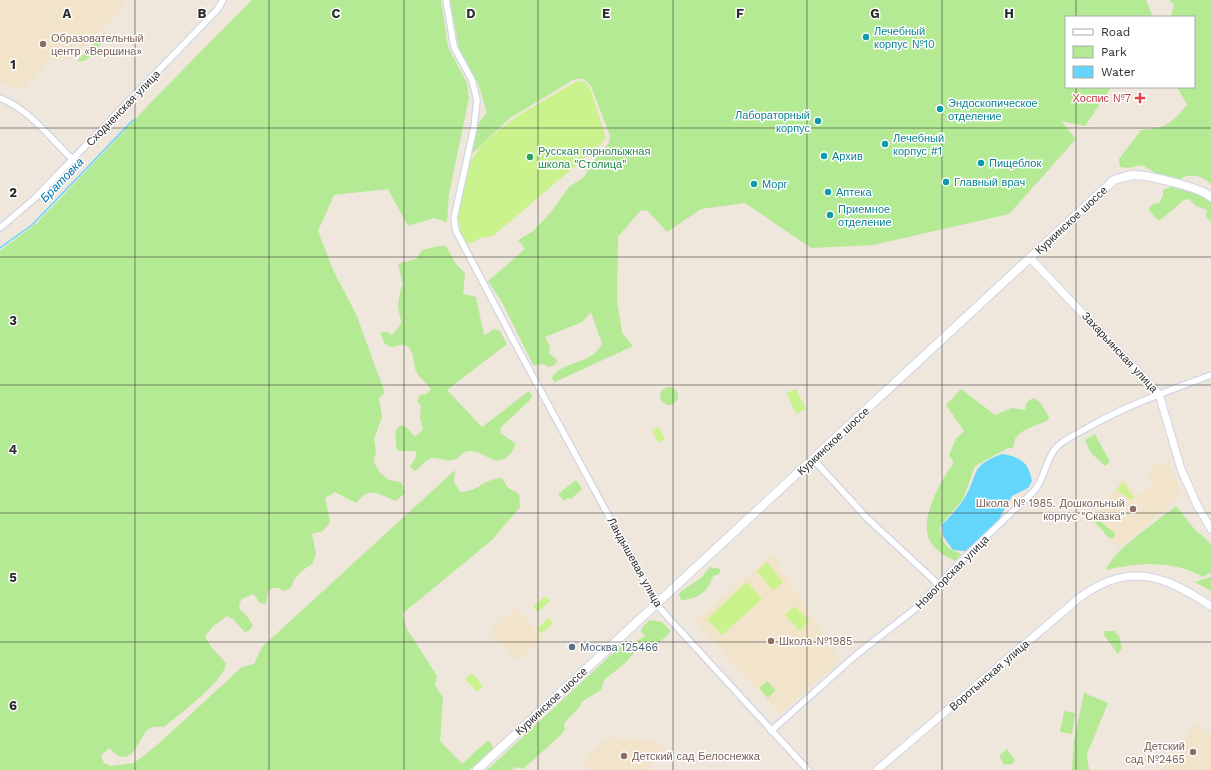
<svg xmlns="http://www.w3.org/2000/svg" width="1211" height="770" font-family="'Work Sans',sans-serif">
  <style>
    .education { fill: #f2e4ca }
    .green { fill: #b3ea93 }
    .pitch { fill: #caf38e }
    .water { fill: #65d6fb }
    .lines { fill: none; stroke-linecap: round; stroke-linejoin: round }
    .stream { stroke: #65d6fb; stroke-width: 1.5 }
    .minor-casing { stroke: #d1d5e6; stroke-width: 8 }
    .tertiary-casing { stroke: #d1d5e6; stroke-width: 9 }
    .secondary-casing { stroke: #d1d5e6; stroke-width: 10 }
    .minor { stroke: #fff; stroke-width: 5.5 }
    .tertiary { stroke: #fff; stroke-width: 7 }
    .secondary { stroke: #fff; stroke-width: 8 }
    .grid { fill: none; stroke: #2b2b2b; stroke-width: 1; stroke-opacity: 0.55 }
    .culture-dot { fill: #0f9aa8; stroke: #fff; stroke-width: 1.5 }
    .education-dot { fill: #8d6e63; stroke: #fff; stroke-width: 1.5 }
    .health-dot { fill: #e0444e; stroke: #fff; stroke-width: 1.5 }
    .leisure-dot { fill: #2e9e5b; stroke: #fff; stroke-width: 1.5 }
    .service-dot { fill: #5c6f8a; stroke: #fff; stroke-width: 1.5 }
    .labels { text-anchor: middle; stroke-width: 3; stroke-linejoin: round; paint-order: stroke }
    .culture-label { font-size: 11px; fill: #0d838f; stroke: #fff; text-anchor: start }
    .education-label { font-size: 11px; fill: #785e54; stroke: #fff; text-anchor: start }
    .health-label { font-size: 11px; fill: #be3a42; stroke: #fff; text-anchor: end }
    .street-label { font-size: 11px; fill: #2b2b2b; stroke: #fff }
    .leisure-label { font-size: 11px; fill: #27864d; stroke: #fff; text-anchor: start }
    .service-label { font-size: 11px; fill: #4e5e75; stroke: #fff; text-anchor: start }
    .water-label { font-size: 12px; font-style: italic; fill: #0073ab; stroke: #fff }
    .grid-label { font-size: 13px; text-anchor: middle; font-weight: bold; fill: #2b2b2b; stroke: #fff; stroke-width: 3; stroke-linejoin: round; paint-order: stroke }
  </style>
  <rect width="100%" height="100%" fill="#efe6dc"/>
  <!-- education -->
  <path class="education" d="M0,0H124L127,3L72,59H51L22,90L0,83Z
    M1169,461L1182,495L1118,548L1093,521L1121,480L1125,479L1137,496L1154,484L1146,473L1149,472L1147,469Z
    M772,554L840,660L780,714L695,622Z
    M515,608L542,638L517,661L489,631Z
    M1196,723L1211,734V770H1161Z
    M608,737L658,742L666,750L645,770H591L582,761Z"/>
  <!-- green -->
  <path class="green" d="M252,0H441L448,47L467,83L469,98L449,194L447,222L434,218L408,226L388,189L334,195L318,231L334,272L356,314L385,393L379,398L382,417L374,439L376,451L374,462L380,473L389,480L401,482L405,493L396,501C377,494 371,485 356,503L335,492L325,498L330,522L323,531L312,534L316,554L312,564C306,568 301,571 296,577C291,584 294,588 284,591L279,588H272L268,592L266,604L260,603L253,594L242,599L239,604L240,610L246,615L253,625L250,630L245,632L233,619L227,616L212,627L205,637L212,648L226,663C225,681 178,715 164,727C159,727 153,726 149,729C140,734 136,759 122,757C117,756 113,751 109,748L101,756L104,763L111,766L134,763L156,746L242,667L254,664L262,647L455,470L454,482L460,492C478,492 483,479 502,478L508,488L519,494L520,507L492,540L402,614L407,629L437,676L435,685L443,698L440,741L462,764L487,741L490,742L493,747L492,750L469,770H0V251L37,223L161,92Z
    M450,0H1146L1152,15V17H1066V87H1111L1085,126L1061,121L1076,139L1009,214L873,245L811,248L745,203L701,209L667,232L648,211L641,210L618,237L617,300L622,333L633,346L555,382L552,379C554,367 580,363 589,357C595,354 598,350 602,344L591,312L582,322L545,337L550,347L549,353L557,360L556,364L549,367L544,364L533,365L502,302L488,281L525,249L518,240L532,232L551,212L569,187L584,177L595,159L609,143L610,136L591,86C585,79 582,77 573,80L510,118L472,154L479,122L487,113L478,83L460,54Z
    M1169,0H1211V184C1201,176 1192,172 1180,179L1156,173L1142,165L1129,168L1120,167L1119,159L1141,130C1167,128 1170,124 1187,105L1177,87H1194V17H1171L1174,4Z
    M105,32L106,39L85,61H77Z
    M1171,187L1202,195L1211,202V222L1206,216L1207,210L1196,206L1189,199L1184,200L1159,221L1150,212L1149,208L1153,204L1159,203L1163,196V190Z
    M439,246H446L456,264L465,273L463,294L476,297L484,335L489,333L493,329L500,331L507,344L447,390L482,427L529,391L532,396L529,401L501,427L500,433L515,443C515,449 512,452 508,456C496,469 483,450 469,451C463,451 461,456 456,459C449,463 439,457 432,458C425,459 421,467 415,471L410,467L416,457V451H398L396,447C397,437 392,432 401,425L406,427L414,436L419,434L423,429L420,418L421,406L417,401L420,395L426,394L431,390C428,382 421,381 417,373C412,365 416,345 402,345C398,345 394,347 390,347L385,344L380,333L387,332L392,335C405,321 401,324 398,307C398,301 400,294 401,288L403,285L398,264L416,259L422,250Z
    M660 396a9 9 0 1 1 18 0a9 9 0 1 1-18 0Z
    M961,389L995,415L1012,408L1025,410L1027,402L1033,398L1040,402L1049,417L1047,421C1037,425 1021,429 1015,439C1014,442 1015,445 1012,448H1008L975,466L963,499L940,526C940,542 946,548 961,554L955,561C943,555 929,547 927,532C924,512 941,479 954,463L949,455L956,439L964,431L946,405Z
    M1095,434L1110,462L1105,466L1091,453L1085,440Z
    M576,480L582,489L571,499L568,498L564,501L558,494Z
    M1176,506L1196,531L1202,535L1211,545V572L1203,577C1173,560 1139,562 1106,570C1113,550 1159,520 1176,506Z
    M1099,515L1103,524L1115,533L1114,538H1109L1094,521Z
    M710,567L721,569L719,574L713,576C709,591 697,600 681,600L679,595L680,592L701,578Z
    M1211,577V591L1195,582Z
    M650,620L662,622L670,630L668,635L657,644L650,643L648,644V651L643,653L635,645V642L645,636L641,631L643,626Z
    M1105,631H1114L1119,636L1122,648L1118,654L1104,635Z
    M626,641L629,642L634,653L624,664L604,680L601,690L581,702V705C576,712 569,716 564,724L565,729L562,734L523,769L517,767L511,770H487Z
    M767,681L776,690L768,698L759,688Z
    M1084,693L1108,703L1087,754L1089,770H1072L1074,741Z
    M1064,711L1075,713L1072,734L1060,732Z
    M1007,749L1015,761L1012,764L1004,765L999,756Z"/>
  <!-- pitch -->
  <path class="pitch" d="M577,81L585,82L590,88L606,138L598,147L493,236L481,238L466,245L457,224L456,217L466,167L482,145L500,129L519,115Z
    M796,389L806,409L796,414L786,393Z
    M659,427L665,439L658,443L652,430Z
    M1123,482L1134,497L1131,500L1117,490Z
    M767,562L783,582L773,591L757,571Z
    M747,582L762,599L722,635L707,619Z
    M545,596L550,601L538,612L533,607Z
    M795,606L809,621L800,631L785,615Z
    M548,618L553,623L541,634L537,629Z
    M472,673L483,686L477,692L465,679Z"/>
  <!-- water -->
  <path class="water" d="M1002,454C1020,457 1029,462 1032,481L1028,488L1012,496L998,521L974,544L965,551L953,550L943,536L942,525C950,516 958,508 964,499C980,473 968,467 1002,454Z"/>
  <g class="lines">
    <!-- stream -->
    <path class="stream" d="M0,248L32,225L133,120"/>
    <!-- minor casing -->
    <g class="minor-casing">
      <path id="minor" d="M446,0L454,47L472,80L477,100L474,127L454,218L456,231L518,349L656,603L664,613L808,770
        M0,98C29,109 51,139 73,160
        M0,228L34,199L217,10L223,0
        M813,459L867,518L939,585
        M771,731L856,655L915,609L964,558L1034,491C1045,479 1045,460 1056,448C1064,439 1077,434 1087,428C1127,405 1168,391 1211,375"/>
    </g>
    <!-- tertiary casing -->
    <g class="tertiary-casing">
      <path id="tertiary" d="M1030,258L1159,394L1181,469L1197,505L1211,529
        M877,770L1079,598C1128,561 1164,575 1211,606"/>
    </g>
    <!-- secondary casing -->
    <g class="secondary-casing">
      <path id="secondary" d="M477,770L1114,180C1121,178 1127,176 1133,175C1148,175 1200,187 1211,197"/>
    </g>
    <!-- minor -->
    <use href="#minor" class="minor"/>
    <!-- tertiary -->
    <use href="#tertiary" class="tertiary"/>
    <!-- secondary -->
    <use href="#secondary" class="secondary"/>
  </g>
  <!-- grid -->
  <path class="grid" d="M135,0V770M269,0V770M404,0V770M538,0V770M673,0V770M807,0V770M942,0V770M1076,0V17M1076,87V770M0,128H1211M0,257H1211M0,385H1211M0,513H1211M0,642H1211"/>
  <!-- markers -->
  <g class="culture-dot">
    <circle cx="866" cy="37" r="4"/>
    <circle cx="940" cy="109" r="4"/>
    <circle cx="818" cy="121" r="4"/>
    <circle cx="885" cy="144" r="4"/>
    <circle cx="824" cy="156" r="4"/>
    <circle cx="981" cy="163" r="4"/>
    <circle cx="946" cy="182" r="4"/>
    <circle cx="754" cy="184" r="4"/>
    <circle cx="828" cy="192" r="4"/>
    <circle cx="830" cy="215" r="4"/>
  </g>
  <g class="education-dot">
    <circle cx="43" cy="44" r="4"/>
    <circle cx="1133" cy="509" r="4"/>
    <circle cx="771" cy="641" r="4"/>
    <circle cx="1193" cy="752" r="4"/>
    <circle cx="624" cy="756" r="4"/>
  </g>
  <path class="health-dot" d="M1138 92h4v4h4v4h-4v4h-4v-4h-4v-4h4z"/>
  <circle class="leisure-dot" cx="530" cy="157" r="4"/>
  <circle class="service-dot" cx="572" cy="647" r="4"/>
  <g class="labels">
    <!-- culture labels -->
    <g class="culture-label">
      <text x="874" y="35">Лечебный<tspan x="874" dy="13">корпус №10</tspan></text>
      <text x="948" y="107">Эндоскопическое<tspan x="948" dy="13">отделение</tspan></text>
      <text x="810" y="119" text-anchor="end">Лабораторный<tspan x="810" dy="13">корпус</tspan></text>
      <text x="893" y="142">Лечебный<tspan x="893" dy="13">корпус #1</tspan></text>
      <text x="832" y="160">Архив</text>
      <text x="989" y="167">Пищеблок</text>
      <text x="954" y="186">Главный врач</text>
      <text x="762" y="188">Морг</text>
      <text x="836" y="196">Аптека</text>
      <text x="838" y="213">Приемное<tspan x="838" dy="13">отделение</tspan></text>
    </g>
    <!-- education labels -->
    <g class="education-label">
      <text x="51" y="42">Образовательный<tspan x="51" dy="13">центр «Вершина»</tspan></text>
      <text x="1125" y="507" text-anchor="end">Школа № 1985. Дошкольный<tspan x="1125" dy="13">корпус "Сказка"</tspan></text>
      <text x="779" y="645">Школа №1985</text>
      <text x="1185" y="750" text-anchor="end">Детский<tspan x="1185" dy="13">сад №2465</tspan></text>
      <text x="632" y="760">Детский сад Белоснежка</text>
    </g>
    <!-- health labels -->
    <g class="health-label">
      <text x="1131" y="102">Хоспис №7</text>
    </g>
    <!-- street labels -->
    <g class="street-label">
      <text transform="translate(123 108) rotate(-46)" y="4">Сходненская улица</text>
      <text transform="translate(1071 220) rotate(-43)" y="4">Куркинское шоссе</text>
      <text transform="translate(1120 352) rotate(47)" y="4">Захарьинская улица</text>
      <text transform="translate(833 441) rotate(-43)" y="4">Куркинское шоссе</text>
      <text transform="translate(635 562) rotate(61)" y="4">Ландышевая улица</text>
      <text transform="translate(952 572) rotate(-45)" y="4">Новогорская улица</text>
      <text transform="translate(989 675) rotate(-41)" y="4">Воротынская улица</text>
      <text transform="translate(551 701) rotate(-43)" y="4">Куркинское шоссе</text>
    </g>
    <!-- leisure labels -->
    <g class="leisure-label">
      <text x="538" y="155">Русская горнолыжная<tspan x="538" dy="13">школа "Столица"</tspan></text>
    </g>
    <!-- service labels -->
    <g class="service-label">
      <text x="580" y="651">Москва 125466</text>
    </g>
    <!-- water labels -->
    <g class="water-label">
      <text transform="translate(62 180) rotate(-46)" y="4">Братовка</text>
    </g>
  </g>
  <g class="grid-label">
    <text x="67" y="18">A</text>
    <text x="202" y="18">B</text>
    <text x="336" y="18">C</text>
    <text x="471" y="18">D</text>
    <text x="606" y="18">E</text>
    <text x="740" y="18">F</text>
    <text x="875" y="18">G</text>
    <text x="1009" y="18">H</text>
    <text x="13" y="69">1</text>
    <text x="13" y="197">2</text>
    <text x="13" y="325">3</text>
    <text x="13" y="454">4</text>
    <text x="13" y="582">5</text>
    <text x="13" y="710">6</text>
  </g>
  <!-- legend -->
  <rect x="1065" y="16" width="130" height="72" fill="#ffffff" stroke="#aaaaaa"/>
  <rect x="1073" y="29" width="20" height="6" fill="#ffffff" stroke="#aaaaaa"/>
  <text x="1101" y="36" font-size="12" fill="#2b2b2b">Road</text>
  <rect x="1073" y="46" width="20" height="12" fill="#b3ea93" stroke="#aaaaaa"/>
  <text x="1101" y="56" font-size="12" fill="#2b2b2b">Park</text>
  <rect x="1073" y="66" width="20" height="12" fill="#65d6fb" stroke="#aaaaaa"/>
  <text x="1101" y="76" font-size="12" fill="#2b2b2b">Water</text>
</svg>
